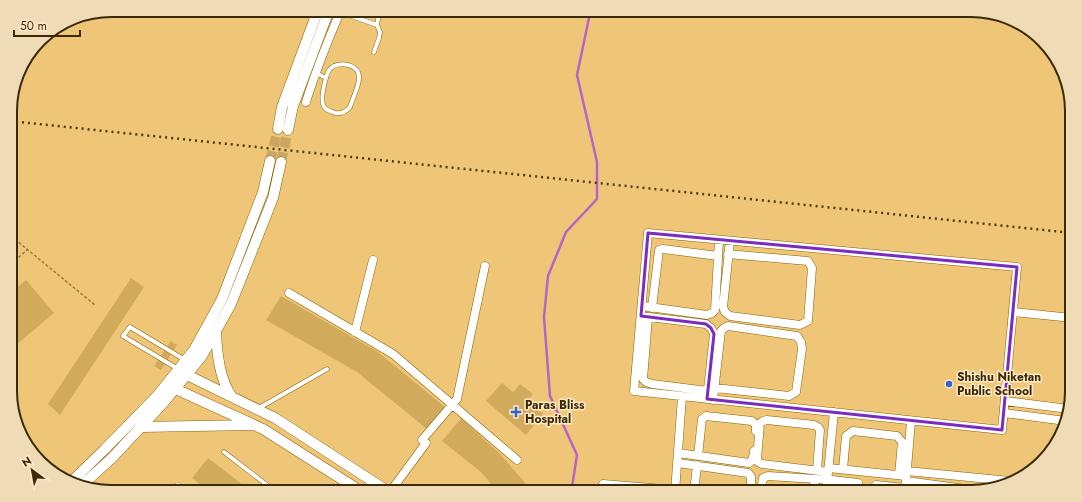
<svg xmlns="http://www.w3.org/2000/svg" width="1082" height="502" font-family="Jost,sans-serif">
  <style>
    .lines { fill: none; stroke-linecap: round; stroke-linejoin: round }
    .stream { stroke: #b863c5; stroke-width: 2.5 }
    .building { fill: #d2aa5c }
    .tertiary-tunnel { stroke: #cba662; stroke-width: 10; stroke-dasharray: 10 5; stroke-linecap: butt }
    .service-casing { stroke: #886202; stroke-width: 5 }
    .minor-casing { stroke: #886202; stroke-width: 9 }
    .tertiary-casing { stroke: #886202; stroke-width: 11 }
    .path { stroke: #9a7c43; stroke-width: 1.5; stroke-dasharray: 3 2; stroke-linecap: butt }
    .service { stroke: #fff; stroke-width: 4 }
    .minor { stroke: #fff; stroke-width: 8 }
    .tertiary { stroke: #fff; stroke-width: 10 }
    .rail { stroke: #4e3b14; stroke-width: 2.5; stroke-dasharray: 2 4; stroke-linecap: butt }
    .marked { fill: none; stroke: #7b2cbf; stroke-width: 3; stroke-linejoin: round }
    .poi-dot { fill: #2d65d3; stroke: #ffeac5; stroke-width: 1.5 }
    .labels { text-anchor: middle; stroke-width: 3; stroke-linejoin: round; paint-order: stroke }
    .poi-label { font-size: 12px; font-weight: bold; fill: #3a2a08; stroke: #ffeac5; text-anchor: start }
    .rim { fill: none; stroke: #3a2a08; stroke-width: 2 }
  </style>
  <rect width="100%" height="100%" fill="#efc578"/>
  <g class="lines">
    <!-- stream -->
    <path class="stream" d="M568,492L572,487L577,455L550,396L544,317L548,276L566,232L597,199V162L577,75L589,18L587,10"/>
  </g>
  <!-- building -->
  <path class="building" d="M131,278L144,287L60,415L48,404Z
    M26,280L54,313L11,349V292Z
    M281,296L378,352L446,408L427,429L357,372L266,320Z
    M171,341L177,345L161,370L154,366Z
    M502,383L513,392L520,384L533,394L527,401L543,414L526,435L486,401Z
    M461,418L499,453L533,492H498L481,472L442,441Z
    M208,458L252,492H210L192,478Z"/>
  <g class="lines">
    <!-- tertiary-tunnel -->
    <path class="tertiary-tunnel" d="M270,161L278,129
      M281,162L288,130"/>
    <!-- service casing -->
    <g class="service-casing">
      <path id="service" d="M340,12L377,25
        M374,52L379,38L380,32L377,25L378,19L381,10
        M316,73L326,78C327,75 328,71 330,69C338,60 359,64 359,77C360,84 352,100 350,107C346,112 341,114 335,113C333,112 328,111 326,109C319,104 324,85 326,78
        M178,369L123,336L130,327L185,360
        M259,408L327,369
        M224,452L276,492"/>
    </g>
    <!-- minor casing -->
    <g class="minor-casing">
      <path id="minor" d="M306,102C316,70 328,40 341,10
        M648,233L1017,267L1002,430L634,391Z
        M728,254L808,261L812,268L808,321L800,325L730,316L725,312L723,307L730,241
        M289,293L393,354L517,460
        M642,306L707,315L712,313L715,310L719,240
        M652,308L659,250L663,249L718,256
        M1013,312L1072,318
        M641,316L706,324L711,328L714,334L707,399
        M648,317L643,379L646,382L652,384L708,391
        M355,332L373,260
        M713,400L721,331L724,328L728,326L797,336L801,342L802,349L796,392L789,396L715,388
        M1005,401L1069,409
        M1004,413L1066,421
        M422,440L457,399L485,266
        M678,453L749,463C754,460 753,456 754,451
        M698,456L702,419L706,416L752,421L756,425V431
        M678,463L748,473L751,477V492
        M829,468L906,476
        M843,469L846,436L853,431L897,436L902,442L899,475
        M817,470L820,430L818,427L814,425L767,420L763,421L760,423L757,459L758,462L762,464L828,472
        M907,471L1010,481
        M906,481L980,491
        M603,484L663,489L675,492
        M876,485L905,488
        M175,492L178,487
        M390,492L426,443
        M675,492L682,397
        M694,492L697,465
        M761,492L763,478L768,476L832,480L858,483
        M813,492L815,479
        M826,492L834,412
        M837,492L838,481
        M905,492L911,421"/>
    </g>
    <!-- tertiary casing -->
    <g class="tertiary-casing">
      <path id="tertiary" d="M278,129L282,107L318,10
        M288,130L293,106L329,10
        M216,331C217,353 219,378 232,397
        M181,372L275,418L389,492
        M169,386L263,429L362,492
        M141,427L251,425
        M70,483L104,450L157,396L194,350L222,299L263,192L270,161
        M81,486L112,458L164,402L202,356L231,304L273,198L281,162"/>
    </g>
    <!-- path -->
    <path class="path" d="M11,236L95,305
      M11,264L27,250"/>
    <!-- service -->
    <use href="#service" class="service"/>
    <!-- minor -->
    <use href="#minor" class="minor"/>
    <!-- tertiary -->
    <use href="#tertiary" class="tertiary"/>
    <!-- rail -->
    <path class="rail" d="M10,121L1072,233"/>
  </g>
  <!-- marked area -->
  <path class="marked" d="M648,233L1017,267L1002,430L707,399L714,334L711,328L706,324L641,316Z"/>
  <!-- markers -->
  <g class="poi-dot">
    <circle cx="949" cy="384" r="4"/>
    <path d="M514 406h4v4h4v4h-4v4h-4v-4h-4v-4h4z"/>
  </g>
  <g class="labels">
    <!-- poi labels -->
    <g class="poi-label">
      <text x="957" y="381">Shishu Niketan<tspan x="957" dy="14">Public School</tspan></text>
      <text x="525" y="409">Paras Bliss<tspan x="525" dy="14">Hospital</tspan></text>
    </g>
  </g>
  <!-- crop -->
  <path d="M0 0H1082V502H0ZM111 17H971A94 94 0 0 1 1065 111V391A94 94 0 0 1 971 485H111A94 94 0 0 1 17 391V111A94 94 0 0 1 111 17Z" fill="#efdbb6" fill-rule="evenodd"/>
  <path class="rim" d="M111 17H971A94 94 0 0 1 1065 111V391A94 94 0 0 1 971 485H111A94 94 0 0 1 17 391V111A94 94 0 0 1 111 17Z"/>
  <!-- north arrow -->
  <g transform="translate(32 470) rotate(328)" stroke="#ffeac5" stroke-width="3" paint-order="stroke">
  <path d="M0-3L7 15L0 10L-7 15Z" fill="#3a2a08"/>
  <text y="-6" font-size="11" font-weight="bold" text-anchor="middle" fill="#3a2a08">N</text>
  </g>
  <!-- scale -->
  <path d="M14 30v6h66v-6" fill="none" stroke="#3a2a08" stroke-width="2"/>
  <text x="20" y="30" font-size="12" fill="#3a2a08" stroke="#ffeac5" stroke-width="3" paint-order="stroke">50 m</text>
</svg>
